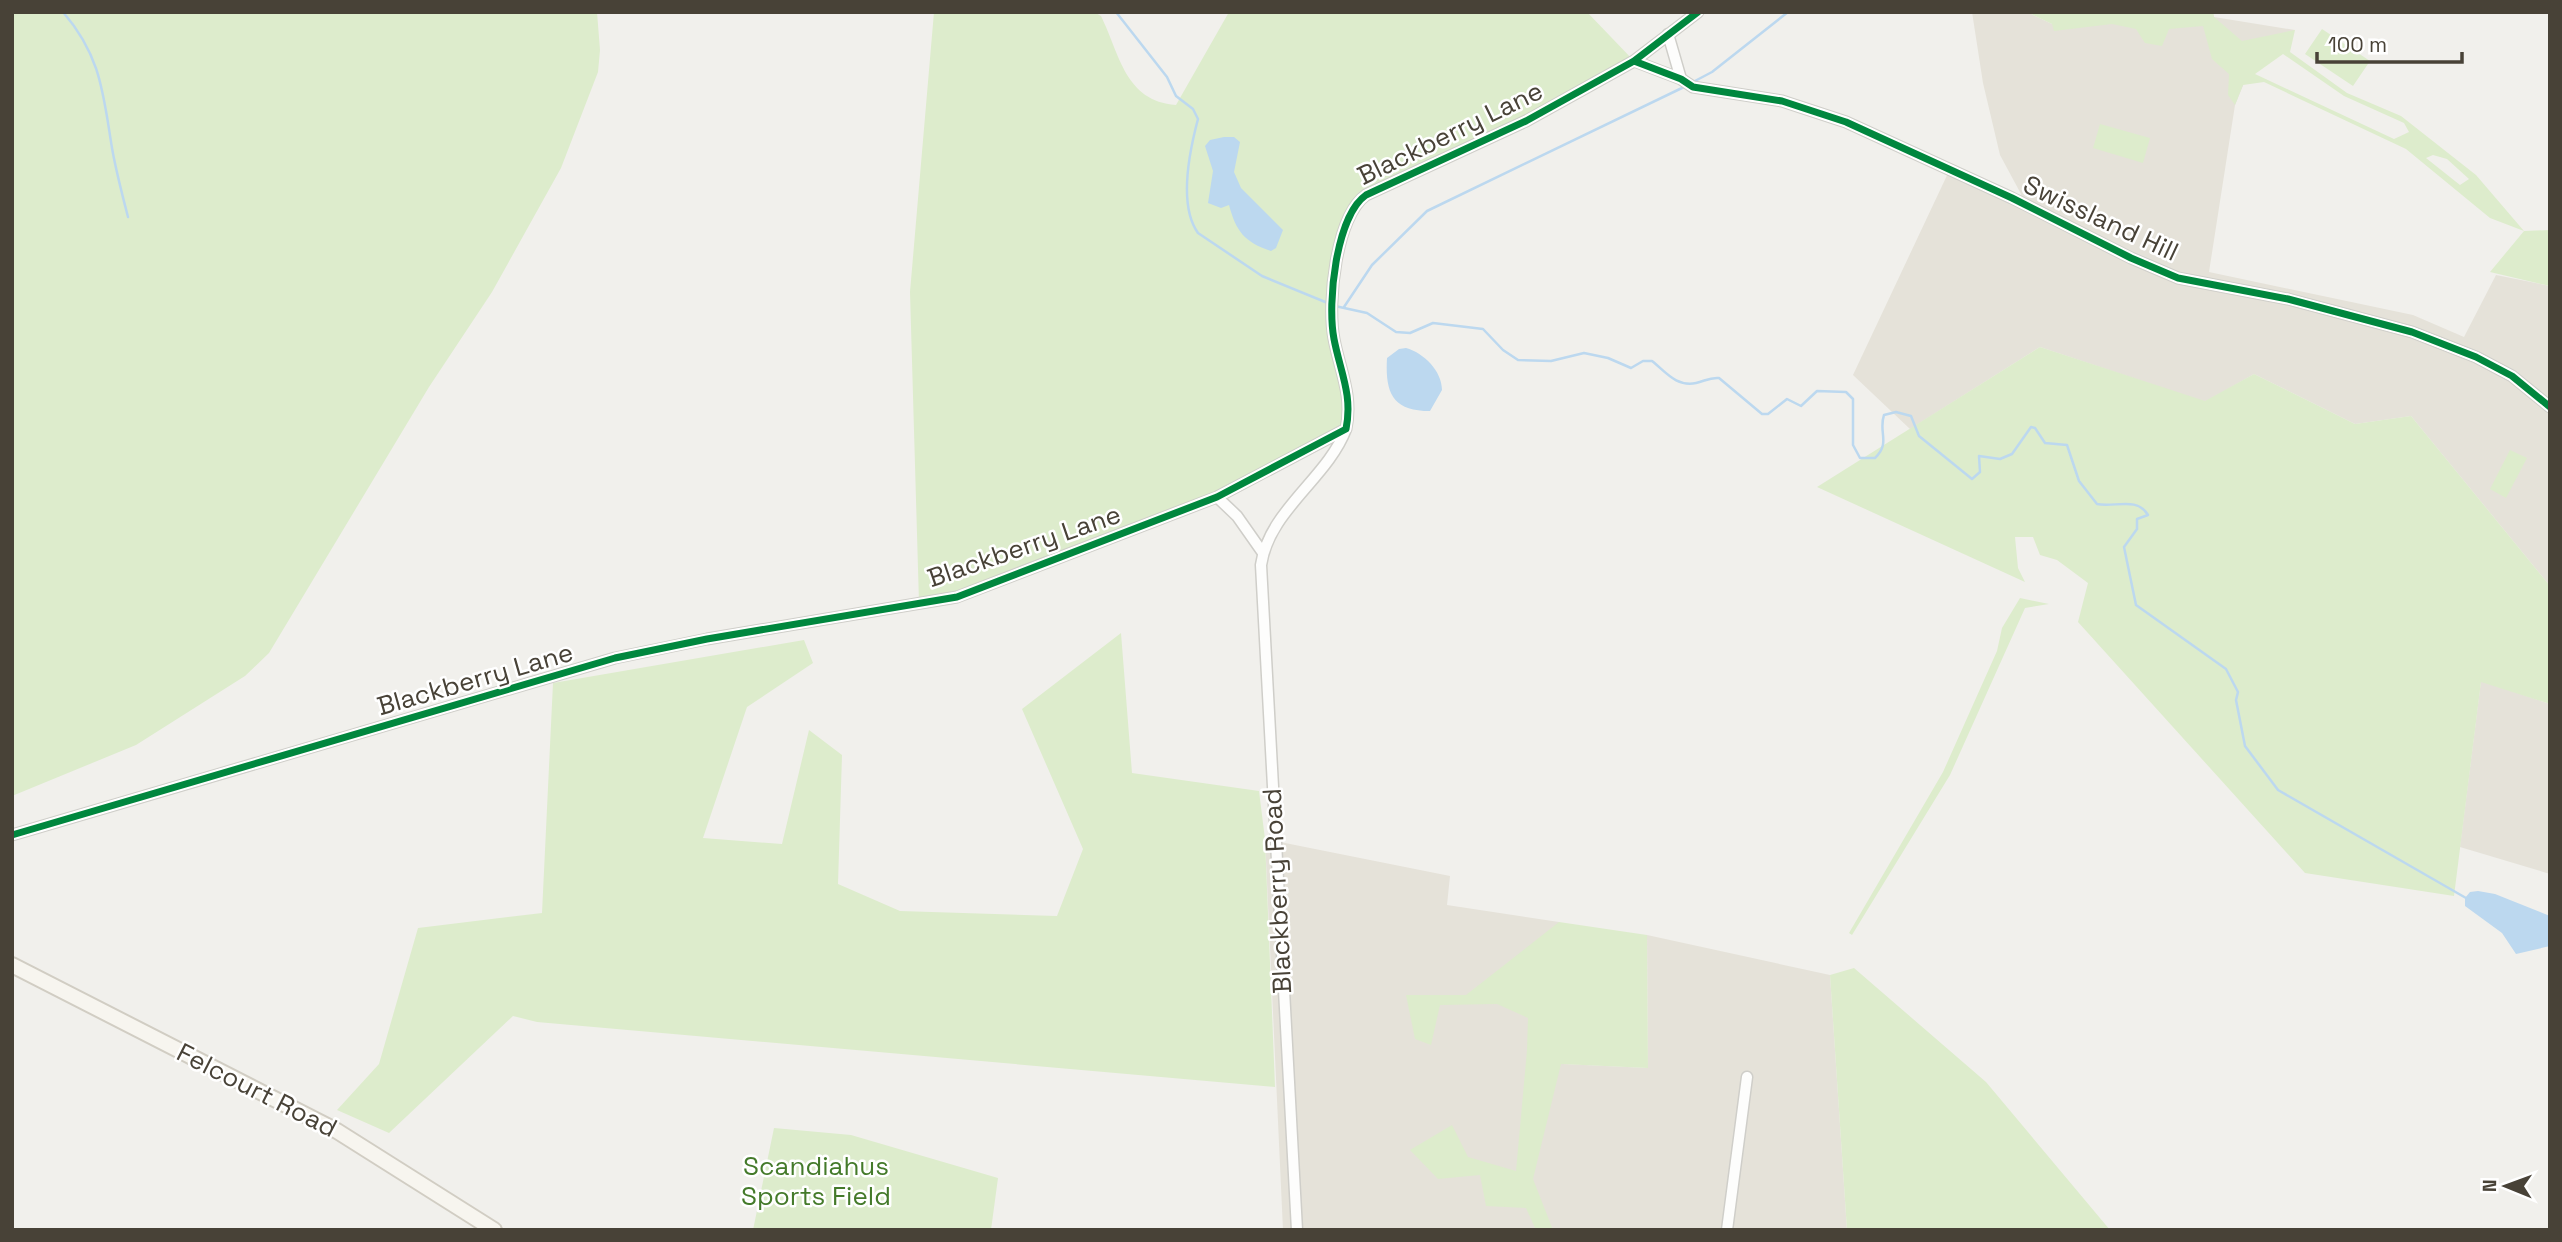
<svg xmlns="http://www.w3.org/2000/svg" width="2562" height="1242" font-family="'Space Grotesk',sans-serif">
  <style>
    .residential { fill: #e5e2d9 }
    .green { fill: #ddeccc; fill-rule: evenodd }
    .water { fill: #bcd8ef }
    .lines { fill: none; stroke-linecap: round; stroke-linejoin: round }
    .stream { stroke: #bcd8ef; stroke-width: 2.5 }
    .street-casing { stroke: #cfcec9; stroke-width: 13 }
    .secondary-casing { stroke: #d1cdc3; stroke-width: 18 }
    .street { stroke: #fdfdfc; stroke-width: 10 }
    .secondary { stroke: #f7f5ef; stroke-width: 14 }
    .cycleway-casing { stroke: #fff; stroke-width: 11 }
    .cycleway { stroke: #00873e; stroke-width: 7 }
    .labels { text-anchor: middle; stroke-width: 5; stroke-linejoin: round; paint-order: stroke }
    .street-label { font-size: 26px; fill: #484237; stroke: #fff }
    .park-label { font-size: 26px; fill: #447a2a; stroke: #fff }
  </style>
  <rect width="100%" height="100%" fill="#f1f0ec"/>
  <!-- residential -->
  <path class="residential" d="M1972,12H2027L2052,24L2213,12L2214,17L2295,30L2249,71L2235,105L2209,272L2413,315L2464,337L2496,275L2550,286V586L2411,416L2355,424L2254,374L2205,402L2040,347L1910,429L1853,375L1950,169L2018,201L2021,194L2000,155L1983,83Z
    M2481,681L2550,704V874L2460,847Z
    M1265,839L1450,876L1447,905L1559,922L1542,1063L1648,1068L1647,935L1830,975L1847,1230H1283Z"/>
  <!-- green -->
  <path class="green" d="M12,12H597L600,50L598,72L561,168L492,292L429,387L269,653L245,676L136,745L12,796Z
    M934,12H1094L1101,16C1120,55 1125,101 1176,105L1229,12H1587L1634,61L1526,121L1366,195L1348,215L1332,309L1344,377L1346,429L1217,497L957,597L919,603L910,292Z
    M2027,12H2213L2214,17L2242,41L2295,30L2290,52L2347,93L2401,116L2476,175L2524,231L2550,230V286L2490,272L2524,231L2490,218L2406,149L2264,82L2243,85L2235,105L2228,95L2229,74L2212,59L2203,26L2169,29L2162,46L2145,43L2136,29L2112,24L2054,31L2052,24ZM2283,54L2344,96L2404,123L2409,132L2394,139L2255,74ZM2433,155L2447,159L2469,179L2460,185L2426,158Z
    M2322,29L2370,61L2353,86L2305,54Z
    M2100,124L2150,138L2143,163L2093,148Z
    M2040,347L2205,401L2254,374L2355,424L2411,416L2550,586V704L2481,682L2454,896L2305,873L2078,622L2088,583L2057,560L2040,555L2033,537H2015L2018,568L2025,582L1817,487Z
    M2510,450L2527,458L2506,498L2490,489Z
    M2020,598L2049,604L2025,608L1950,775L1852,935L1849,933L1943,772L1997,651L2002,628Z
    M1121,633L1132,773L1259,791L1265,839L1275,1087L537,1022L513,1016L389,1133L337,1110L379,1064L418,928L542,913L553,683L804,640L813,663L747,707L703,838L782,844L809,730L842,755L838,884L900,911L1057,916L1083,849L1022,709Z
    M1559,922L1647,935L1648,1068L1561,1064L1533,1179L1553,1230H1536L1526,1208L1486,1206L1480,1175L1438,1179L1410,1150L1452,1125L1468,1157L1516,1171L1527,1050L1528,1018L1497,1004L1440,1005L1431,1045L1415,1039L1406,995H1466Z
    M1854,968L1986,1082L2110,1230H1847L1830,975Z
    M774,1128L851,1135L998,1178L991,1230H753Z"/>
  <!-- water -->
  <path class="water" d="M1224,137H1234L1240,142L1234,172L1241,188L1283,230L1276,248L1271,251C1244,242 1236,231 1229,205L1221,208L1208,203L1213,171L1205,146L1210,140Z
    M1406,348C1424,353 1442,371 1442,390L1430,411C1392,411 1385,392 1387,358L1399,349Z
    M2478,891L2495,894L2550,916V946L2516,954L2502,933L2465,906V898L2470,892Z"/>
  <g class="lines">
    <!-- stream -->
    <path class="stream" d="M63,12C101,56 103,93 112,148C116,171 122,194 128,217
      M1116,12L1167,77L1176,96L1193,109L1198,119C1190,149 1178,205 1198,233L1262,276L1335,306L1367,313L1396,332L1410,333L1433,323L1483,329L1503,350L1518,360L1551,361L1584,353L1608,358L1631,368L1643,361H1652C1666,372 1676,387 1696,383C1705,381 1710,377 1719,378L1762,414H1768L1787,399L1801,406L1817,391L1846,392L1853,399V445L1860,458H1875C1891,443 1878,432 1884,415L1896,412L1911,416L1919,436L1972,479L1980,472L1979,456L2000,459L2012,454L2031,427L2035,428L2045,443L2067,445L2079,481L2097,504C2114,508 2137,496 2148,515L2137,519V529L2124,547L2136,605L2226,669L2238,692L2236,700L2245,746L2278,790L2466,898
      M1693,82L1712,72L1788,12
      M1344,307L1372,265L1427,211L1684,87"/>
    <!-- street casing -->
    <g class="street-casing">
      <path id="street" d="M1668,34L1681,79
        M1634,61L1681,79L1693,87L1782,101L1846,122L2012,198L2131,258L2178,278L2288,299L2412,332L2476,357L2512,376L2550,407
        M1217,497L1237,516L1263,553
        M12,835L615,658L707,639L957,597L1217,497L1346,429C1353,395 1340,371 1334,339C1327,303 1336,216 1366,195L1526,121L1634,61L1698,12
        M1297,1230L1261,565C1269,510 1327,479 1346,429
        M1727,1230L1747,1077"/>
    </g>
    <!-- secondary casing -->
    <g class="secondary-casing">
      <path id="secondary" d="M12,965L337,1131L494,1230"/>
    </g>
    <!-- street -->
    <use href="#street" class="street"/>
    <!-- secondary -->
    <use href="#secondary" class="secondary"/>
    <!-- cycleway casing -->
    <g class="cycleway-casing">
      <path id="cycleway" d="M1634,61L1681,79L1693,87L1782,101L1846,122L2012,198L2131,258L2178,278L2288,299L2412,332L2476,357L2512,376L2550,407
        M12,835L615,658L707,639L957,597L1217,497L1346,429C1353,395 1340,371 1334,339C1327,303 1336,216 1366,195L1526,121L1634,61L1698,12"/>
    </g>
    <!-- cycleway -->
    <use href="#cycleway" class="cycleway"/>
  </g>
  <g class="labels">
    <!-- street labels -->
    <g class="street-label">
      <text transform="translate(1450 133) rotate(-26)" y="9">Blackberry Lane</text>
      <text transform="translate(2101 218) rotate(25)" y="9">Swissland Hill</text>
      <text transform="translate(1024 546) rotate(-19)" y="9">Blackberry Lane</text>
      <text transform="translate(475 679) rotate(-16)" y="9">Blackberry Lane</text>
      <text transform="translate(1277 891) rotate(-93)" y="9">Blackberry Road</text>
      <text transform="translate(257 1090) rotate(27)" y="9">Felcourt Road</text>
    </g>
    <!-- park labels -->
    <g class="park-label">
      <text x="816" y="1175">Scandiahus<tspan x="816" dy="30">Sports Field</tspan></text>
    </g>
  </g>
  <!-- border -->
  <rect width="2562" height="1242" fill="none" stroke="#484237" stroke-width="28"/>
  <!-- north arrow -->
  <g transform="translate(2506 1186) rotate(271)" stroke="#ffffff" stroke-width="5" paint-order="stroke">
  <path d="M0-5L12 26L0 18L-12 26Z" fill="#484237"/>
  <text y="-10" font-size="19" font-weight="bold" text-anchor="middle" fill="#484237">N</text>
  </g>
  <!-- scale -->
  <path d="M2317 52v10h145v-10" fill="none" stroke="#484237" stroke-width="3.5"/>
  <text x="2328" y="52" font-size="21" fill="#484237" stroke="#ffffff" stroke-width="5" paint-order="stroke">100 m</text>
</svg>
